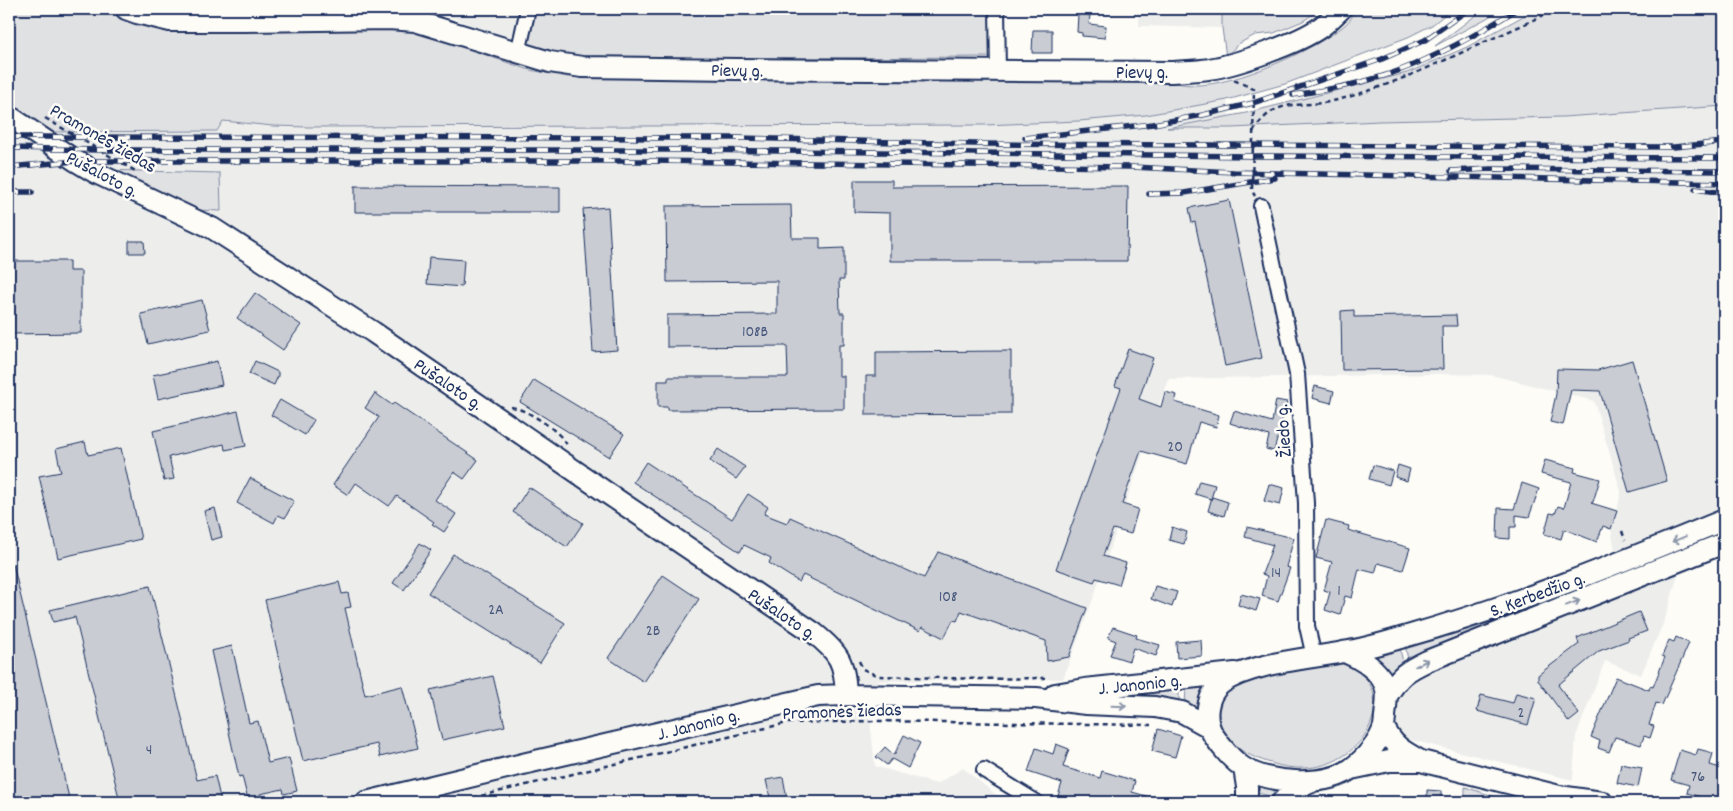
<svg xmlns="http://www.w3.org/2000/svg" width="1733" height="811" font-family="Dekko,sans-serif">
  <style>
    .built { fill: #edeeec }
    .green { fill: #e0e1e3; stroke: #7e88a0 }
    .building { fill: #c9ccd3; stroke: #1b2f5e }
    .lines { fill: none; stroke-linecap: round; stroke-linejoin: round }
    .street-casing { stroke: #1b2f5e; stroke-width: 18 }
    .secondary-casing { stroke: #1b2f5e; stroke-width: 24 }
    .path { stroke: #1b2f5e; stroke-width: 2.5; stroke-dasharray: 5 4; stroke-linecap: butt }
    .street { stroke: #fdfcf7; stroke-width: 14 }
    .secondary { stroke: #fdfcf7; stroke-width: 20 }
    .rail-casing { stroke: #1b2f5e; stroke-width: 5.5 }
    .rail { stroke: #fdfcf7; stroke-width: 4; stroke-dasharray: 11; stroke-linecap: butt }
    .oneway { stroke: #8c96aa }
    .labels { text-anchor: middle; stroke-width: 5; stroke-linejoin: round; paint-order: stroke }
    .number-label { font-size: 16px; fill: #46567b }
    .street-label { font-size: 19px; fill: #1b2f5e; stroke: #fdfcf7 }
  </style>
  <rect width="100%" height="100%" fill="#fdfcf7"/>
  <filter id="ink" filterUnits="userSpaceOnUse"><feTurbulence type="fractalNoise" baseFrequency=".02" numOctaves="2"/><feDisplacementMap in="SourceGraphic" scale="10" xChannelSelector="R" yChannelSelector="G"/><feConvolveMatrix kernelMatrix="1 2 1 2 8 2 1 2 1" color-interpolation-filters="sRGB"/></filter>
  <g filter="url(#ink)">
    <!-- built -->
    <path class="built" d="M431,9H520L514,42L468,24Z
      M1138,9H1222V28L1139,26Z
      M1227,100L1229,116L1171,128H1232L1380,121L1563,117L1724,106V512L1616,556L1611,529L1576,498L1617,511L1621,492L1594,401L1491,375L1441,374L1168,379L1093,599L1063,679L878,681L870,719L875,766L937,784L963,768L1005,802H9V131H13L66,168L144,209L220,211L103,170L43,132L217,131L223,121L273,126L309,127L985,125L1079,121L1146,115Z
      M1680,568L1665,619L1641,675L1605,661L1576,736L1573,780L1399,737L1396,730L1399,697L1407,682L1523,631Z"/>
    <!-- green -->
    <path class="green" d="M9,9H105L135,21L385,27L411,29L434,35L494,58L530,70L568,77L1176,83C1182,84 1189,85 1195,85C1234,86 1317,49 1346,24C1351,19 1354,14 1358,9H1452L1432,25L1408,37L1285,84L1227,100L1146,115L1079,121L985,125L309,127L273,126L223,121L217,131L43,132L9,108Z
      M520,9H997L998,57L582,59L550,54L514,42Z
      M1222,9H1321L1303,21L1274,33L1255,35L1238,44L1226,57L1222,28Z
      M1484,9H1500L1487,18L1435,46Z
      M1536,9H1724V106L1563,117L1380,121L1232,128H1167L1246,113L1407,73L1467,47Z
      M103,170L220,173L221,211L195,210Z
      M1721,531L1722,534L1408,660L1405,644Z
      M1399,645L1403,662L1397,665L1390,673H1387L1376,657L1375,652Z
      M1333,662C1415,675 1366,791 1274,764C1254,758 1229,749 1221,726C1207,681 1259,677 1289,672C1304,669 1318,665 1333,662Z
      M1202,686L1204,690L1200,707L1195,708L1185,705L1186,687Z
      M1179,688V703L1090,695Z
      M1261,784L1275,787L1273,797L1258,793Z
      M1465,787L1512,802H1465Z"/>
    <!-- building -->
    <path class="building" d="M1078,14L1090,15L1089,24L1106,26L1105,38L1082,36V33L1077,32Z
      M1033,30H1052V53H1032Z
      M854,180H892V187L1128,186L1127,261H890V213L854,212Z
      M355,186L560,187V212H355Z
      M1229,200L1262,358L1225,366L1195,222L1192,223L1189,208Z
      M791,205L792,238H820V249L844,248V280H839L840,313H844V345H839V376H844V409L668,410V407H658V381H668V377H788L787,346L667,347V315L777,314V281L667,282L666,206Z
      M608,207L617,350L593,352L583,209Z
      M129,241H144L145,253H129Z
      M429,257L464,260L462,287L427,284Z
      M9,261H69V271H81V333L9,334Z
      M255,293L301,325L283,350L237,318Z
      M202,300L210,330L148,344L141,314Z
      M1354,310V317L1456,315L1457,326H1442L1443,369L1342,370L1341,311Z
      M1128,349L1153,358L1139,399L1161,407L1165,392L1177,395L1175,402L1219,415L1216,427L1199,422L1187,464L1141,451L1122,504L1138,509L1131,534L1113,529L1103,556L1126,563L1119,585L1096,578L1094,582L1056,569L1121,388L1115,386Z
      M1011,351V414L866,415V376H876V352Z
      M1632,360L1667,481L1629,492L1600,391L1571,390L1563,425L1550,422L1556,394L1557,369L1598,370Z
      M217,361L222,385L158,399L153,375Z
      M255,361L278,372V376L274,385L249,374Z
      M534,380L624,434L609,457L520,402Z
      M1315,386L1334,391L1331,403L1312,398Z
      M375,393L392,405L394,403L478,460L464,479L454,472L435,500L456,514L444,532L432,524L434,522L397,496L389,506L356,483L348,495L333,485L379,417L365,408Z
      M280,400L314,420L305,435L271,415Z
      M1276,400L1287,402L1274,451L1266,449L1269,436L1230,423L1234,411L1272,422Z
      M238,411L246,446L225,450L224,444L169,457L174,479L164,481L153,431Z
      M85,442L88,455L121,448L141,539L58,558L39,476L61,472L56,449Z
      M718,449L745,467L736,479L710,461Z
      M1545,460L1575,468L1574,472L1600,479L1593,502L1591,503L1617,511L1611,529L1603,526L1597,542L1564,529L1561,539L1544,534L1550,513L1555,514L1558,506L1564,508L1571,482L1541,474Z
      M646,462L732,519L748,494L768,507L764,514L787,523L790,517L924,578L938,552L1087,608L1069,657L1047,661L1046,641L961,611L957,621L953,620L944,638L922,627L920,631L803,575L799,582L769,563L771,558L744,545L740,552L633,482Z
      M1373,465L1393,471L1389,485L1369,479Z
      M1398,465L1410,469L1407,481L1395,477Z
      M250,478L294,501L285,518L278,515L274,523L237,503Z
      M1199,481L1215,485L1211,499L1195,494Z
      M1522,483L1539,489L1529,517L1516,515V527H1510V539L1497,538L1498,508L1514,509Z
      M1269,484L1284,488L1280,505L1264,501Z
      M529,487L583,523L567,547L513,512Z
      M1212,497L1228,502L1224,516L1208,511Z
      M215,508L222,537L211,540L204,511Z
      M1326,520L1349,526L1348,530L1410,548L1403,570L1378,563L1375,573L1359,569L1352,598L1345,596L1340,615L1325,610L1330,592L1324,590L1332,562L1316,558Z
      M1172,527L1187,532L1184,544L1169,540Z
      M1247,527L1294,538L1286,567L1290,568L1278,601L1262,596L1267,576L1262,574L1273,545L1245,537Z
      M420,543L431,550L404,590L393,583Z
      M453,554L565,623L540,663L428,593Z
      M13,564L70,802H9V565Z
      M663,575L699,599L644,682L608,658Z
      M339,582L342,594L348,593L351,607L345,608L365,695L402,686L418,748L380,757L377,744L303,761L265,600Z
      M150,586L197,780L215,776L221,802H198L197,797L174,802H120L75,617L53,622L50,610Z
      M1155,586L1177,592L1172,607L1151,599Z
      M1241,594L1260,599L1256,611L1238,605Z
      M1639,612L1647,631L1628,638L1629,640L1599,651L1558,685L1579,714L1569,722L1538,680V675L1579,644L1577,638Z
      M1113,627L1137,635L1136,638L1160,645L1156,656L1133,648L1129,661L1110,655L1116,641L1108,638Z
      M1676,637L1689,643L1662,705L1656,703L1649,725L1654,726L1650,738L1644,736L1641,745L1615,737L1609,752L1598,748L1600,741L1591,737L1616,677L1649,690L1650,686L1653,687L1665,657L1662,656L1669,640L1674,642Z
      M1201,640L1202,656L1177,658L1176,642Z
      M232,646L249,723L258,721L268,763L289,758L297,791L284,794L283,789L260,794V797L248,800L242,776L239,777L211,651Z
      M493,676L505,726L442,740L430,690Z
      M1516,693L1536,698L1528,725L1477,711L1481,695L1513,703Z
      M1158,729L1181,736L1175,757L1152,751Z
      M904,735L920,743L908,768L892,759L887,765L876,757L885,747L894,755Z
      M1056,744L1069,749L1063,767L1100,778L1102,771L1135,781L1132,792L1157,799V802H1124L1107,798L1106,802H1079L1058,796L1062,783L1028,772L1036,748L1053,754Z
      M1698,749L1713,753L1710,765L1724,769V802H1718L1687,793L1689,785L1671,780L1680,750L1696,755Z
      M1621,764L1642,768L1638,787L1617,783Z
      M783,777L787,799L771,802L766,780Z
      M1427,790L1441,791V802H1427Z"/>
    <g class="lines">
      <!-- street casing -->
      <g class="street-casing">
        <path id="street" d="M997,9L998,70
          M518,53L528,9
          M1261,206L1297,374L1306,503L1307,626L1314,657
          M984,770L1036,802"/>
      </g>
      <!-- secondary casing -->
      <g class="secondary-casing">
        <path id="secondary" d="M126,9L137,13L170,21H244L389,19L415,21L550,62L582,67L736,69L1171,72C1183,71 1197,71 1209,69C1236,65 1299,43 1321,27C1328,22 1335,15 1341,9
          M9,116L76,161L96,173L212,228L373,332L610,495L814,633C839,653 845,662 846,695
          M1345,652C1359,658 1372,665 1381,678C1388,687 1387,697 1386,708C1385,714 1385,720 1384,726C1380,741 1365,759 1352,768C1328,787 1269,784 1244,768C1233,761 1221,747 1214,736C1203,720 1206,695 1222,683C1250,663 1309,659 1343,652C1364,649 1384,643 1404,637C1514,606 1619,563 1724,520
          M1055,694L1085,689L1235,673
          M1387,696C1400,675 1406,671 1427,661L1724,543
          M1384,727C1393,746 1403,751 1421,761
          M1244,768L1247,787V802
          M1351,769L1389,761H1421L1559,796L1602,802
          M366,802L527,763L818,696L846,695L1036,698L1086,704L1155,707L1182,712L1209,727
          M1282,802L1293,790L1312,782"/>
      </g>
      <!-- path -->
      <path class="path" d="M1234,80L1254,89L1252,191L1255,196
        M45,118L137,172
        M1253,132C1276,95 1298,109 1333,101C1383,89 1430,67 1476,46C1502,34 1529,23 1555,9
        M511,407C527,409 560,431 567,445
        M1622,531L1625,540
        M859,661L863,669L878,676L979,679L1045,678
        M455,802L787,723L875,721L1151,725"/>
      <!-- street -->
      <use href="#street" class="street"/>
      <!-- secondary -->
      <use href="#secondary" class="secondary"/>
      <!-- rail casing -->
      <g class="rail-casing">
        <path id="rail" d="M1293,95C1327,90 1365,83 1398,71C1440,55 1480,33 1517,9
          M9,137L739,138L975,144L1674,147L1724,142
          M1025,138L1153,124L1203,115L1253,103L1382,59L1425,40L1469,9
          M9,148L99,150H682L1253,156L1724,158
          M9,167L76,161H648L1132,167L1234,172L1724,183
          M1451,171L1491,169L1717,171
          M1695,189L1724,193
          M9,192H32
          M1149,194L1184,193L1275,178"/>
      </g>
      <!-- rail -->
      <use href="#rail" class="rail"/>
    </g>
    <!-- one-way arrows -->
    <defs><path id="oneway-shaft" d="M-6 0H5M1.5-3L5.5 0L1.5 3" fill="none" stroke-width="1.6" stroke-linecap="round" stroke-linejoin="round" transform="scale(1.25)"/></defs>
    <g class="oneway">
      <use href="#oneway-shaft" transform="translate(1679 539) rotate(158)"/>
      <use href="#oneway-shaft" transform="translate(1573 603) rotate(-21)"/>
      <use href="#oneway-shaft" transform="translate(1422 663) rotate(-26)"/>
      <use href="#oneway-shaft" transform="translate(1119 706) rotate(2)"/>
    </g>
  </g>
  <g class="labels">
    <!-- number labels -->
    <g class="number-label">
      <text x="755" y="336">108B</text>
      <text x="1175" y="451">20</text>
      <text x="1276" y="577">14</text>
      <text x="1339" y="595">1</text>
      <text x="948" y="601">108</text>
      <text x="496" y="614">2A</text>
      <text x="653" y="635">2B</text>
      <text x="1521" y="717">2</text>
      <text x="149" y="754">4</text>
      <text x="1698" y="781">76</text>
    </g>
    <!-- street labels -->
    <g class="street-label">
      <text transform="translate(737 69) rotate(1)" y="7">Pievų g.</text>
      <text x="1142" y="78">Pievų g.</text>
      <text transform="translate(104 137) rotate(30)" y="7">Pramonės žiedas</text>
      <text transform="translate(103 173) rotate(28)" y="7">Pušaloto g.</text>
      <text transform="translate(449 383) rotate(34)" y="7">Pušaloto g.</text>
      <text transform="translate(1282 431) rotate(-94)" y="7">Žiedo g.</text>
      <text transform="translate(1537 593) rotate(-20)" y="7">S. Kerbedžio g.</text>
      <text transform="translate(783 613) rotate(34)" y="7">Pušaloto g.</text>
      <text transform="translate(1140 683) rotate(-6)" y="7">J. Janonio g.</text>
      <text transform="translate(842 710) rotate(-2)" y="7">Pramonės žiedas</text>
      <text transform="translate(698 723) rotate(-14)" y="7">J. Janonio g.</text>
    </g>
  </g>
  <!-- margin -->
  <rect width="1733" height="811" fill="none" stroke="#fdfcf7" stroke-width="30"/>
  <rect x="15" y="15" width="1703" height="781" fill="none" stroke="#1b2f5e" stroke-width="2" filter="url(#ink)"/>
</svg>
